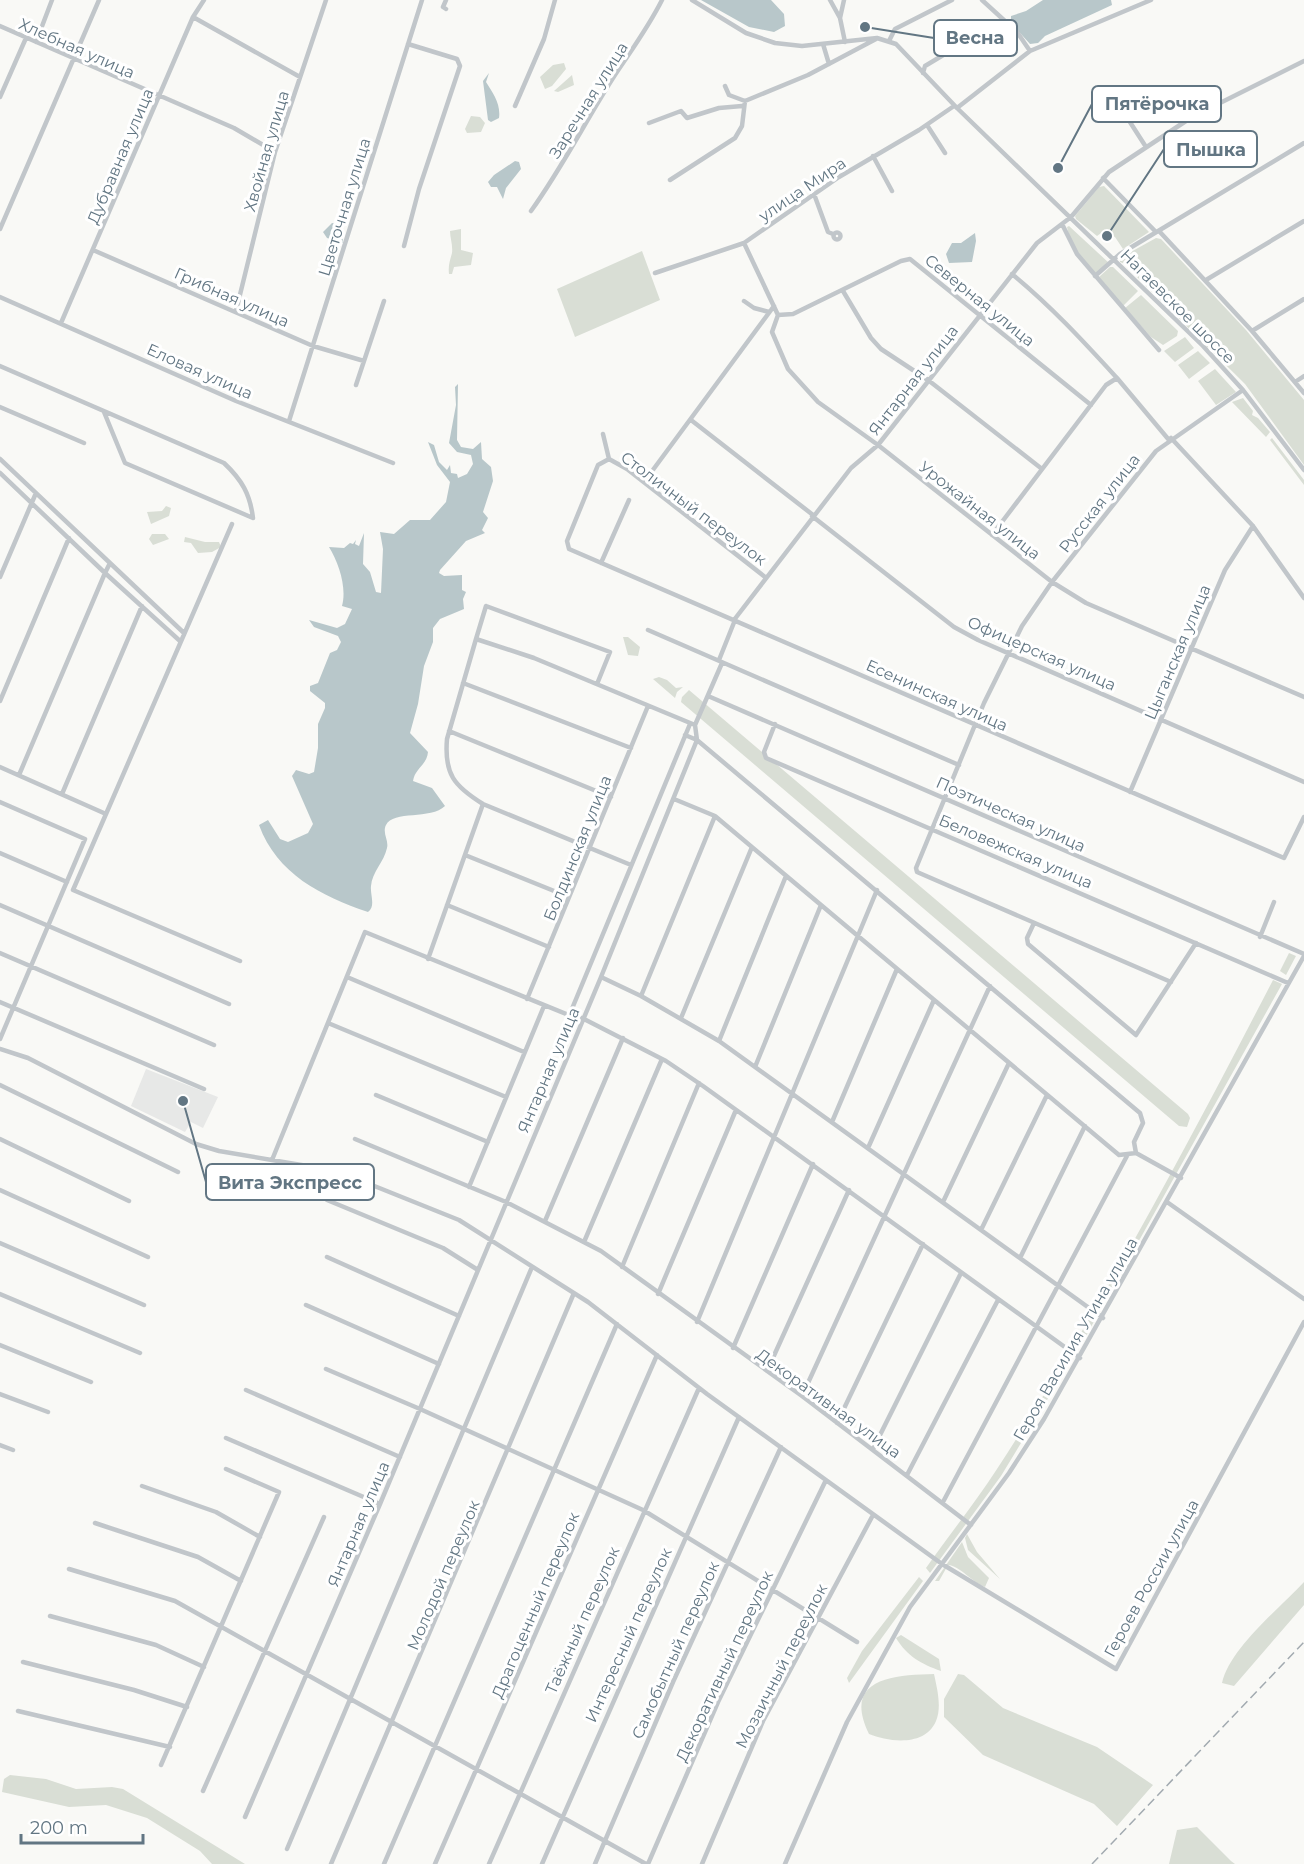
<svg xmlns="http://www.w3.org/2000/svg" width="1304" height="1864" font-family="Montserrat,sans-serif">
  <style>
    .built { fill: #e7e8e7 }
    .green { fill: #d9ded5 }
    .water { fill: #b8c7ca }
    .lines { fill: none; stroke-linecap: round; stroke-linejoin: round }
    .minor { stroke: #c1c6ca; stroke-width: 4.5 }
    .rail { stroke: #a2aab0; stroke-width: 1.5; stroke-dasharray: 9 4.5; stroke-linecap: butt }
    .labels { text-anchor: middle; stroke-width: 6; stroke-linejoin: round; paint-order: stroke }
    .street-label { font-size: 16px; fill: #627683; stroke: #fff }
    .leader { fill: none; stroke: #627683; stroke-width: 2 }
    .callout-dot { fill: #627683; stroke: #fff; stroke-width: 2 }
    .callout { fill: #fff; stroke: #627683; stroke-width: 2 }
    .callout-label { font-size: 18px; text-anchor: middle; font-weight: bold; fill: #627683 }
  </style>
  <rect width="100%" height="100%" fill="#f9f9f6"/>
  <!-- built -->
  <path class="built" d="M146,1069L218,1097L203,1128L191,1122L185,1132L131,1106Z"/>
  <!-- green -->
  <path class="green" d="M564,63L566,69L552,86L545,89L540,77L553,65Z
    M572,75L574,85L558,92L554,91Z
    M471,116L480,117L485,123L481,132L467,133L465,129Z
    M1104,186L1149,232L1123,249L1115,237L1104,231L1097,236L1076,219L1075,216L1099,187Z
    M1069,226L1109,263L1096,274C1082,259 1071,247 1067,227Z
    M461,229V250L473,253L471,265L454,267L452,274H449C448,265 450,261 452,253C453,245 450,238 450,231Z
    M1156,238L1161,239L1246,330L1304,400V465L1245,384L1130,270L1140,261L1135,255L1125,264L1120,262V258Z
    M642,251L660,300L575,337L557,289Z
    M1110,267H1113L1138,291L1123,306L1099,277Z
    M1141,295L1178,331L1177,336L1163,345L1151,337L1125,308Z
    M1185,337L1194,348L1175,362L1164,351Z
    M1198,351L1210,363L1189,379L1178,365Z
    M1215,369L1236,392L1216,405L1198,381Z
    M1243,398L1253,411L1252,415L1258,418L1270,432L1266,437L1232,402Z
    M1272,438L1304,480V485L1270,440Z
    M166,506L171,508L169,516L151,524L147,512L162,511Z
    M152,534H165L169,539L153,545L149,539Z
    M185,537L205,542H219L221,547L212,552L198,553L191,543L184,542Z
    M623,637H628L640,647L638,656L628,655Z
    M659,677L667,680L676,688L683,687L677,692L675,698L653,679Z
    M689,690L1188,1114L1190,1118L1187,1127L1179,1126L681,702L682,697Z
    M1289,953L1296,956L1286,975L1280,971Z
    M1273,980L1282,984L1087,1334L1001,1476L930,1573L926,1568C949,1535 975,1503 997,1469C1099,1312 1187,1146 1273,980Z
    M967,1534L977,1552L1000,1579L968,1550L965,1538Z
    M962,1542L968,1557L989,1578L985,1587C973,1583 960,1566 948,1565L939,1581H935Z
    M919,1577L923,1581L849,1683L847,1678L862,1651Z
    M1304,1582V1605L1234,1686L1222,1683C1230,1648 1279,1609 1304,1582Z
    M901,1635L939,1659L941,1671C921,1664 907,1656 896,1638Z
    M934,1674C937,1688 942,1707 936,1721C925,1747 889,1742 869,1734C842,1679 892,1675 934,1674Z
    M958,1674L964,1675L1003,1708L1097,1747L1153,1785L1117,1826L1094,1804L983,1755L944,1717V1699Z
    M10,1775L46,1779L76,1789L112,1787L123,1789L245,1864H212L200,1851L147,1818L106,1805L69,1807L2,1792L4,1779Z
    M1197,1827L1231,1861L1235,1864H1169L1177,1830Z"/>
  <!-- water -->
  <path class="water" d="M701,0H771L784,14L785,26L774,32L749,27Z
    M1043,0H1111L1112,5L1045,36L1038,43L1030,44L1011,23V16L1026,11Z
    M489,73L486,82C493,93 501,104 499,118L491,122L488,120L483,81Z
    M515,161L519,162L521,169L506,188L503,199L497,187H491L488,182L494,175Z
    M332,223L342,224L343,243L327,238L323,232Z
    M975,233L976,241L972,262L949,263L946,254L952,243H961Z
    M458,384L457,440L461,447L473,449L481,442L482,459L491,467L493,481L483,512L488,518L482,530L485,533L466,541L440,570L439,573L444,576L462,575V590L466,592L463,599L464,609L440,619L433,628V642L424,666L418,704L410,733L428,752C427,765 415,768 413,781L432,788L445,806C431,820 393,810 386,825C382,833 389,840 387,848C384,862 372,872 371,886C370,895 376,906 368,912C321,896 277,874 259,825L268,820L280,839L288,842L308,833L313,824L292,776L296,770L309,774L314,772L318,748V724L325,708V703L310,691V686L318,683L330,653L337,650L341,642L338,636L314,627L309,620L337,628L345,624L352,609L342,606C347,588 339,563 329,547L344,548L350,543L353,544L356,540L355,544L359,546L364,533L363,564L370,572L376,592L381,593L383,549L380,532L394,534L410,520H430L446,502L450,482L437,465L428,442L434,445L439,462L447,470L450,465L451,473L457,474L458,478L467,474L473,464L471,455L457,452L449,443L456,405L455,387Z"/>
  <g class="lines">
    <!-- minor -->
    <path class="minor" d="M446,0L443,7L446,9
      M692,0L746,33L775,43L802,46L877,38L896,44L957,108L1203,346L1243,390L1304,470
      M830,0L840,18
      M844,0L840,18L845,42
      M982,0L1017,32L1030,51
      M193,17L300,77
      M0,26L234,128L275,152
      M889,41L895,29L952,0
      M36,42L52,0
      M823,44L829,64
      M923,73L925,66L945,54L939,38
      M725,86L729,95L745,101
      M1110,91L1146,147
      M0,97L26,38
      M515,106L544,39L555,0
      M957,108L1030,51L1151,0
      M649,123L681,111L687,118L719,108L742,106
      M927,125L945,153
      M873,156L892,191
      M1103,178L1156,232
      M670,180L735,138L742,126L745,101L808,75L876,39
      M814,194L828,232L833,234
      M531,211C562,168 585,122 613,78C630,52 648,28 662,0
      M1062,224L1077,254L1159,350
      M0,229L99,0
      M1159,231L1252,331L1304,393
      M833.5 236a3.5 3.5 0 1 1 7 0a3.5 3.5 0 1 1-7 0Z
      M744,243L778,315L772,332L788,369L818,402L878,445L1052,582L1086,603L1304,697
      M404,246L419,189L460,66L457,59L408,44
      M93,250L313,346L364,361
      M655,273L744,243L839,177L919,130L954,106
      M1012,274C1051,306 1083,341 1117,378
      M1095,276L1120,254L1304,143
      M1206,280L1304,221
      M843,291L871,338L881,349L928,380L1042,469
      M0,297L236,401L393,463
      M744,301L754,308L769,312
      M236,311L275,152L326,0
      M778,315L793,314L901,261L910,259L1091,405
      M61,323L193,17L204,0
      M1252,331L1304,299
      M0,366L224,463C242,480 250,494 253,518L125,463L104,412
      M1295,382L1304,376
      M356,385L384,301
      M0,407L84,443
      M691,420L813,515
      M289,421L422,0
      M603,434L609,459
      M1171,438L1253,526L1304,598
      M0,459L110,563L105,573L0,473
      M609,459L598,465L567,541L569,549L1284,858L1304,817
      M609,459L627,469L765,577
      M644,482L774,306
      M812,516L954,627L978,640L1304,782
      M992,535L1106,385L1117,378L1169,440
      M110,563L184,633
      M601,563L629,500
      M0,577L36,493
      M734,620L851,468L878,445L1037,243L1071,217L1109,172L1192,117L1304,61
      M648,630L959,765
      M476,639L486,606L610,652L597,684
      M719,660L735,620
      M463,683L631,748
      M708,696L1304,954
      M0,701L69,538
      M775,724L764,752L766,758L1288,983
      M449,731L611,797
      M685,735L697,740L1140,1113L1143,1123L1134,1142L1136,1153L1181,1178
      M0,767L106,814L73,890L240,961
      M19,775L105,573L180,641
      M1130,792L1225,570L1253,526
      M62,794L142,606
      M674,799L715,816L1119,1155L1136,1153
      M0,802L85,839L0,1039
      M106,814L232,524
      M0,853L67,882
      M465,855L569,897
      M631,865L483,804C454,786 444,774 447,739L476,639L534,658L695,725
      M0,905L229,1004
      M447,905L549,947
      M1034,923L1027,938L1028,944L1136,1035L1196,943
      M1260,937L1274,902
      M0,953L214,1045
      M428,959L483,804
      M347,977L524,1052
      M601,977L641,996L719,1041L1103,1318
      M1171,982L917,872L916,868L984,703L1022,626L1052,582L1156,451L1243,390
      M641,996L715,816
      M527,999L648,706
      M0,1002L204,1089
      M569,1016L690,724
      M582,1018L666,1061L703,1086L1080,1358
      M681,1018L752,847
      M328,1023L506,1097
      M719,1041L786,876
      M0,1049L28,1058L196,1144L219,1151L337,1171L459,1220L588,1302L707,1394L942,1564L1116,1669L1304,1322
      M755,1067L821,905
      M0,1085L178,1172
      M376,1095L488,1142
      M832,1122L897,969
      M0,1139L129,1201
      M355,1139L506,1202L601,1251L802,1396L971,1525
      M868,1148L934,1000
      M272,1160L365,932L581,1020
      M469,1187L544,1006
      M0,1190L148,1257
      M327,1200L443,1248L478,1270
      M943,1202L1009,1063
      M1167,1202L1304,1299
      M545,1221L623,1038
      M981,1230L1047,1095
      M584,1242L662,1059
      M0,1243L144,1305
      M327,1257L459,1316
      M1020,1258L1085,1126
      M622,1267L699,1083
      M0,1294L140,1353
      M658,1294L736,1110
      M306,1305L439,1364
      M697,1322L877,890
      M0,1345L91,1382
      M733,1348L813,1164
      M326,1369L420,1409L643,1510L857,1642
      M767,1371L849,1190
      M246,1390L400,1457
      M0,1394L48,1412
      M802,1396L990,986
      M837,1423L923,1244
      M226,1438L380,1504
      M0,1445L13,1450
      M873,1449L961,1273
      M907,1475L998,1300
      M142,1486L216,1512L260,1537
      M943,1502L1128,1154
      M95,1523L198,1557L241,1581
      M69,1569L175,1601L646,1864
      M50,1616L156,1645L204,1667
      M23,1662L134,1690L187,1707
      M18,1711L170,1747
      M161,1765L279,1492L226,1469
      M203,1791L324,1517
      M245,1817L380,1504L601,977L697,740L695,725L722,663
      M287,1849L532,1267
      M331,1864L574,1293
      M384,1864L617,1324
      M435,1864L657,1355
      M489,1864L699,1388
      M542,1864L739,1417
      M595,1864L673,1682L781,1447
      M648,1864L718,1702L826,1480
      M702,1864L763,1721L873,1515
      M785,1864L847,1722L910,1607L1009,1473L1044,1419L1304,956"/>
    <!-- rail -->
    <path class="rail" d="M1092,1864L1304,1642"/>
  </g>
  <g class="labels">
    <!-- street labels -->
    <g class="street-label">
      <text transform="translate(77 48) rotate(24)" y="6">Хлебная улица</text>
      <text transform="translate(588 100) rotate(-58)" y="6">Заречная улица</text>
      <text transform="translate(266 151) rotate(-74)" y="6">Хвойная улица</text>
      <text transform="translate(120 156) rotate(-67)" y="6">Дубравная улица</text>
      <text transform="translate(802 189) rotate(-34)" y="6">улица Мира</text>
      <text transform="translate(344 207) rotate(-73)" y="6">Цветочная улица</text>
      <text transform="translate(232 297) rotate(24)" y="6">Грибная улица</text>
      <text transform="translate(980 300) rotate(39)" y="6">Северная улица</text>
      <text transform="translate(1178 306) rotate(45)" y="6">Нагаевское шоссе</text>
      <text transform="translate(200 371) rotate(24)" y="6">Еловая улица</text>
      <text transform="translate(913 380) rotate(-52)" y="6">Янтарная улица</text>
      <text transform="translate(1099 503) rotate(-52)" y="6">Русская улица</text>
      <text transform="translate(694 508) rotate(37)" y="6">Столичный переулок</text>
      <text transform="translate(980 510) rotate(38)" y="6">Урожайная улица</text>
      <text transform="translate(1177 652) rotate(-67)" y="6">Цыганская улица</text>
      <text transform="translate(1042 653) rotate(24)" y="6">Офицерская улица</text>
      <text transform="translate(937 695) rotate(24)" y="6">Есенинская улица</text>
      <text transform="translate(1011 814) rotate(24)" y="6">Поэтическая улица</text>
      <text transform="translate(577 848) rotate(-68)" y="6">Болдинская улица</text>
      <text transform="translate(1016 851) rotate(23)" y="6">Беловежская улица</text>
      <text transform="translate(548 1070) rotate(-67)" y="6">Янтарная улица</text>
      <text transform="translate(1075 1339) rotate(-60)" y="6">Героя Василия Утина улица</text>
      <text transform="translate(829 1403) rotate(36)" y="6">Декоративная улица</text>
      <text transform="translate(358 1524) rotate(-67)" y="6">Янтарная улица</text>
      <text transform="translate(443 1575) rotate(-67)" y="6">Молодой переулок</text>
      <text transform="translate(1151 1578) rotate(-61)" y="6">Героев России улица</text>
      <text transform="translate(535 1605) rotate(-67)" y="6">Драгоценный переулок</text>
      <text transform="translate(582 1620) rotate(-66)" y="6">Таёжный переулок</text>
      <text transform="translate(628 1635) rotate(-66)" y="6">Интересный переулок</text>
      <text transform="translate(675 1650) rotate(-66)" y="6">Самобытный переулок</text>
      <text transform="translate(724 1666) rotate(-65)" y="6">Декоративный переулок</text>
      <text transform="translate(781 1666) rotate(-63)" y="6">Мозаичный переулок</text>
    </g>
  </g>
  <!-- callouts -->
  <path class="leader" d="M865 27L934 38M1058 168L1092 104M1107 236L1164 149M183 1101L206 1182"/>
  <g class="callout-dot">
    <circle cx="865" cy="27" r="6"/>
    <circle cx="1058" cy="168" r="6"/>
    <circle cx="1107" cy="236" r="6"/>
    <circle cx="183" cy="1101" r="6"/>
  </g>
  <g class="callout">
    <rect x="934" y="20" width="83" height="36" rx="6"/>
    <rect x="1092" y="86" width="129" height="36" rx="6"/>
    <rect x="1164" y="131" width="93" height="36" rx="6"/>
    <rect x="206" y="1164" width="168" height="36" rx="6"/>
  </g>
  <g class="callout-label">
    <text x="975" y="44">Весна</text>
    <text x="1157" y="110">Пятёрочка</text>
    <text x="1211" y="156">Пышка</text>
    <text x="290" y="1189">Вита Экспресс</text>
  </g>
  <!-- scale -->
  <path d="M21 1834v9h122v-9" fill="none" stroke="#627683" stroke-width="3"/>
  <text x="30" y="1834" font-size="18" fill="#627683" stroke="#ffffff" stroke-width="4.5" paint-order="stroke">200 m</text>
</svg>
